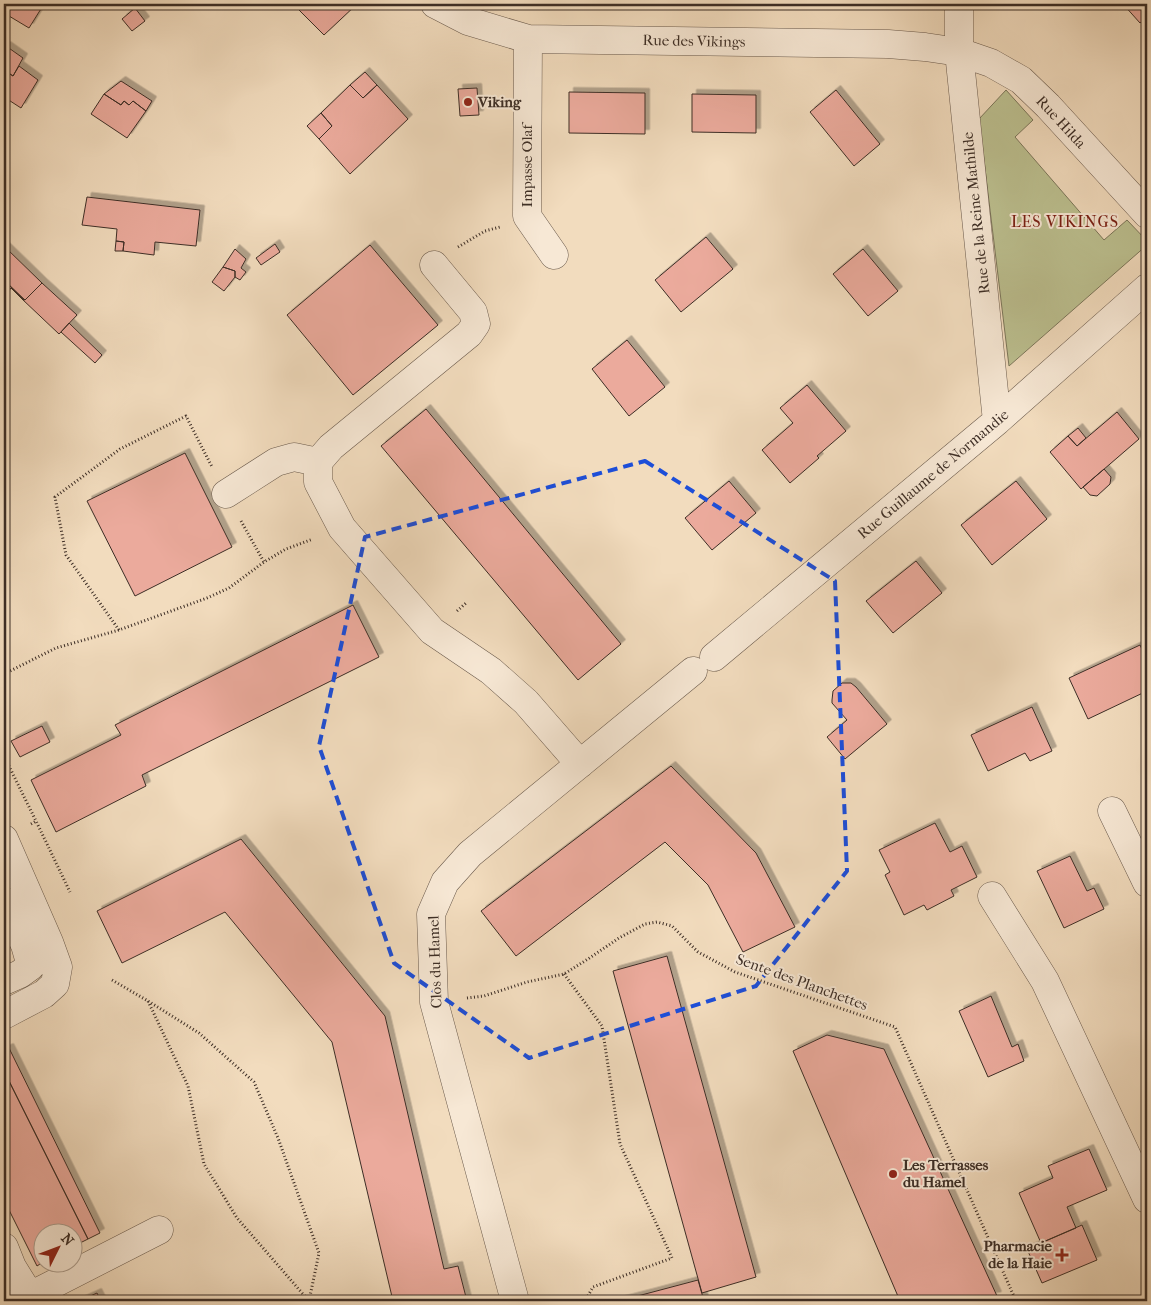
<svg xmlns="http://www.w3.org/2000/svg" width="1151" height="1305" font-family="'IM FELL French Canon',serif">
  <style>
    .green { fill: #bcc090; stroke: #7c775b }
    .building { fill: #ebaa9c; stroke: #3d2e26; filter: url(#shadow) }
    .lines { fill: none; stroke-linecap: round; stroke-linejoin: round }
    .minor-casing { stroke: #6a5a4c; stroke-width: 29 }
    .path { stroke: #3d2e26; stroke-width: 3; stroke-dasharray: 1 2.5; stroke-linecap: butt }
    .minor { stroke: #f7e8d5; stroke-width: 28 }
    .marked { fill: none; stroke: #1d4ed8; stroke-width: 4; stroke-dasharray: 10 6; stroke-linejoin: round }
    .poi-dot { fill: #8f2418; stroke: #f7e8d5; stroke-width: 2 }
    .labels { text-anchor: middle; stroke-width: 4; stroke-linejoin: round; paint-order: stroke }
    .street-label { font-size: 15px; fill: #3d2e26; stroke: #f7e8d5 }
    .poi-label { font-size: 15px; font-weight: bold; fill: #3d2e26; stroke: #f7e8d5; text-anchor: start }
    .neighbourhood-label { font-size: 16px; letter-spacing: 1px; fill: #7a1f14; stroke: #f7e8d5 }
  </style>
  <defs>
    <filter id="shadow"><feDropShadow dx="4.5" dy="-4.5" stdDeviation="0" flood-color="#0004"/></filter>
  </defs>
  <rect width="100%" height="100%" fill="#f2dcbe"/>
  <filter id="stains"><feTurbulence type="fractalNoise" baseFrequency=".004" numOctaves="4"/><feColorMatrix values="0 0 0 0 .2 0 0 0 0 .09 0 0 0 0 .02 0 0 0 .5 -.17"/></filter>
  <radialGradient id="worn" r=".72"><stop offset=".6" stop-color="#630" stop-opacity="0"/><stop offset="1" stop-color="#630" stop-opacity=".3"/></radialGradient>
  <!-- green -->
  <path class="green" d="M1006,90L1033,120L1015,137L1104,240L1127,220L1147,241V245L1009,366L979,119Z"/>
  <!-- building -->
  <path class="building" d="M4,4H44L29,28L4,13Z
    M293,4H357L324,35Z
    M1123,4H1147V17L1140,23Z
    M135,8L145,21L132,31L122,19Z
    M6,46L23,58L13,76L4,70V49Z
    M19,66L38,80L21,108L4,97V70L13,76Z
    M365,72L377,85L363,98L350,85Z
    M121,81L152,101L146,111L133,101L129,105L124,101L121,105L104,94Z
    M350,85L363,98L377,85L408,119L350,174L319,139L332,126L321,113Z
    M477,88L479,115L460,116L458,89Z
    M836,90L880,144L854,166L810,112Z
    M569,92L645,93V134L569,133Z
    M104,94L121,105L124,101L129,105L133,101L146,111L127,138L91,114Z
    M692,94L756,95V133L692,132Z
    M321,113L332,126L319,139L307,126Z
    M87,197L200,210L196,246L155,242L154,255L123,251L124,242L116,241L117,229L82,225Z
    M706,237L733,269L681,312L655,280Z
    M116,241L124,242L123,251H115Z
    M275,244L280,252L261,265L256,258Z
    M370,245L438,325L353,395L287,315Z
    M4,246L42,283L25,300L4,280Z
    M235,249L246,259L241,268L246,272L240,280L235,277V271L223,267Z
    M863,249L898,291L868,316L833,274Z
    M223,267L235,271V277L224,291L212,282Z
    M4,280L23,299H22L11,288L4,296Z
    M42,283L77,315L59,334L22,299L25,300Z
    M69,323L102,355L95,363L61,332Z
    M627,340L665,387L629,416L592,369Z
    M807,385L846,431L817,456L819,458L790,483L762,450L793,423L780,408Z
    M426,409L621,644L578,680L381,446Z
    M1117,412L1139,439L1081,489L1050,452L1068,436L1077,446Z
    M1078,428L1086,438L1077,446L1068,436Z
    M185,453L232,547L135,596L87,501Z
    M1104,469L1111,477L1110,484L1097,496L1090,495L1083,487Z
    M729,481L756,513L712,550L685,518Z
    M1016,481L1047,519L992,565L961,525Z
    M916,561L942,593L893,633L866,601Z
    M353,605L379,657L142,775L146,786L56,832L31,780L121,735L115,725Z
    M1140,645L1147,660V691L1088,719L1069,678Z
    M842,683H851L856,687L887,724L845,759L827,737L847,720L832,703V700L833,691Z
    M1032,707L1052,751L1030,761L1025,753L988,771L971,735Z
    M42,726L50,742L20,757L11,741Z
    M671,766L756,853L795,927L743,952L708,885L665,842L516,956L481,911Z
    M935,823L950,852L962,846L977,877L951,890L954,896L927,910L924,905L904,915L885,875L890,872L879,850Z
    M241,839L385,1016L444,1269L458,1266L467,1301H407L406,1299L393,1301L332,1042L225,912L122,963L97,911Z
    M1070,856L1087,891L1094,888L1104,909L1064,928L1037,871Z
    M667,956L756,1277L702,1293L613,971Z
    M991,996L1012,1047L1018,1044L1024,1061L988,1077L959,1011Z
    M827,1035L884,1049L997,1296L973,1301H900L793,1051Z
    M9,1048L100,1233L88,1239L4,1071V1050Z
    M4,1071L88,1239L72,1247V1232H42L43,1262L37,1266L4,1200Z
    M1089,1149L1107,1190L1067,1207L1076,1228L1041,1243L1019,1193L1053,1178L1048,1166Z
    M1082,1225L1097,1260L1042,1283L1027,1249Z
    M698,1280L704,1301H618L649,1293Z
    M97,1293L101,1301H79Z"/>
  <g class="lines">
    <!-- minor casing -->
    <g class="minor-casing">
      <path id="minor" d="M435,4L468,21L528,39L888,44L925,47L959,52L991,63L1021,80L1048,106L1147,214
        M959,4V52L997,421
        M528,39L527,216L554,255
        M434,265L473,312L476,324L469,334L331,447L318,462V482L342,528L432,631L491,671L526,702L580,764
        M226,494L276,462L294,457L318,462
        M714,657L997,421L1147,288
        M1112,811L1147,883
        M4,839L49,942L58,967L55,984L44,994L4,1015
        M992,896L1045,981L1147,1199
        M4,901L25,945L31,966L20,974L4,981
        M4,1247L12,1267L30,1296L20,1301
        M30,1296L159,1230
        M515,1301L434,1002L431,914L445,882L470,854L693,671"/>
    </g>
    <!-- path -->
    <path class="path" d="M458,247L485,231L500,227
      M241,521L264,562
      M457,611L466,603
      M119,630L66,555L55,497L120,449L186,416L212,467
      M4,674L56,648L119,630L207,598L229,588L264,562L286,549L313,539
      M4,756L36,821
      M31,824L36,821L70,892
      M564,974L602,1026L620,1144L672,1258L593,1287L585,1301
      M112,980L148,1001L199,1033L254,1082L278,1138L319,1253L309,1301
      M467,998L484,996L527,982L564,974L588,959L619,938L645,924L657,922L672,926L698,952L735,972L895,1027L1016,1301
      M148,1001L188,1086L204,1164L237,1218L309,1301"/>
    <!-- minor -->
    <use href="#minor" class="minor"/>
  </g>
  <!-- marked area -->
  <path class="marked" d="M645,461L835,581L847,871L756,986L529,1058L394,963L319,746L365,537Z"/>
  <!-- markers -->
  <g class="poi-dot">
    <circle cx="468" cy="102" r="5"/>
    <circle cx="893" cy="1174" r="5"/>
    <path d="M1059.5 1247.5h5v5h5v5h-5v5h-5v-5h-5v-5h5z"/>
  </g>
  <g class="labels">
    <!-- street labels -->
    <g class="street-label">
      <text transform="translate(694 41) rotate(1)" y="5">Rue des Vikings</text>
      <text transform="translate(1061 122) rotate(47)" y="5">Rue Hilda</text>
      <text transform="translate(527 166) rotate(-90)" y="5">Impasse Olaf</text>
      <text transform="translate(976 213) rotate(-96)" y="5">Rue de la Reine Mathilde</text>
      <text transform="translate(933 474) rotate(-40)" y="5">Rue Guillaume de Normandie</text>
      <text transform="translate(435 962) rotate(-92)" y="5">Clos du Hamel</text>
      <text transform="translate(802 982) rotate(20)" y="5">Sente des Planchettes</text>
    </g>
    <!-- poi labels -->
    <g class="poi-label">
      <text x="478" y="107">Viking</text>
      <text x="903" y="1170">Les Terrasses<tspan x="903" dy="17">du Hamel</tspan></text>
      <text x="1052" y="1251" text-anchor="end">Pharmacie<tspan x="1052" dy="17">de la Haie</tspan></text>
    </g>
    <!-- neighbourhood labels -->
    <g class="neighbourhood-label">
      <text x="1065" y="227">LES VIKINGS</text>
    </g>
  </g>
  <!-- margin -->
  <rect width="1151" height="1305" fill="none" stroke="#f2dcbe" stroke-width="20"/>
  <rect x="5" y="5" width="1141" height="1295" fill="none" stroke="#3d2e26" stroke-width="2.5"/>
  <rect x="10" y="10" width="1131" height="1285" fill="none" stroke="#3d2e26"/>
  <!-- north arrow -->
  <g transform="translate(58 1248) rotate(48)"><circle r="24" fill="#f7e8d5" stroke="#ad9e8f"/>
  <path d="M0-4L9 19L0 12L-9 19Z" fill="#8f2418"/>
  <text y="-8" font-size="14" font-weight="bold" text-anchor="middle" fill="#3d2e26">N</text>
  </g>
  <rect width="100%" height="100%" filter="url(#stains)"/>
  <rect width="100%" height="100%" fill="url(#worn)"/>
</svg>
